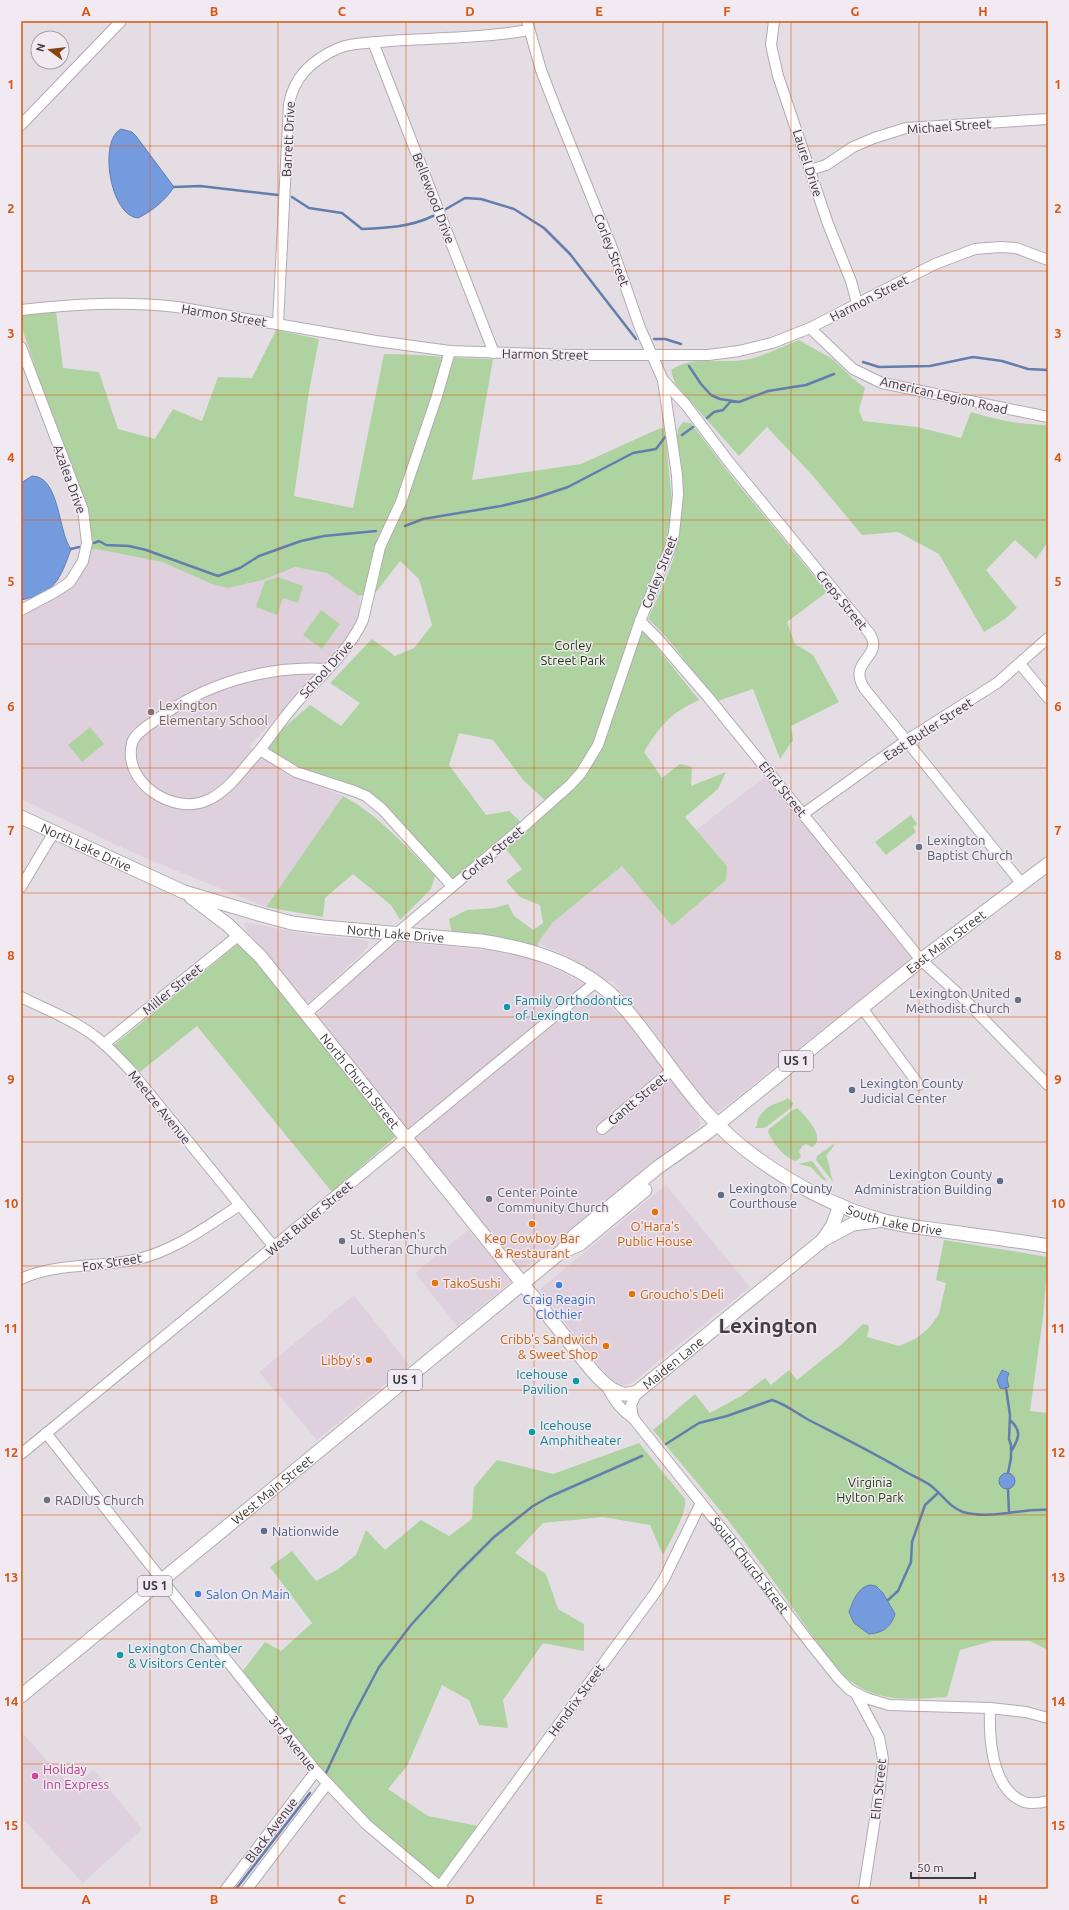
<svg xmlns="http://www.w3.org/2000/svg" width="1069" height="1910" font-family="Ubuntu,sans-serif">
  <style>
    .built { fill: #ded0dd }
    .green { fill: #aed3a0 }
    .water { fill: #749bde; stroke: #637ead }
    .lines { fill: none; stroke-linecap: round; stroke-linejoin: round }
    .stream { stroke: #637ead; stroke-width: 2.5 }
    .minor-casing { stroke: #b2abb2; stroke-width: 12 }
    .major-casing { stroke: #b2abb2; stroke-width: 15 }
    .minor { stroke: #fff; stroke-width: 10 }
    .major { stroke: #fff; stroke-width: 13 }
    .grid { fill: none; stroke: #d75611; stroke-width: 1; stroke-opacity: 0.55 }
    .education-dot { fill: #8d6e63; stroke: #f2eaf2; stroke-width: 1.5 }
    .worship-dot { fill: #6b7280; stroke: #f2eaf2; stroke-width: 1.5 }
    .culture-dot { fill: #0f9aa8; stroke: #f2eaf2; stroke-width: 1.5 }
    .service-dot { fill: #5c6f8a; stroke: #f2eaf2; stroke-width: 1.5 }
    .food-dot { fill: #e8710a; stroke: #f2eaf2; stroke-width: 1.5 }
    .shop-dot { fill: #3f7fe0; stroke: #f2eaf2; stroke-width: 1.5 }
    .hotel-dot { fill: #d1479c; stroke: #f2eaf2; stroke-width: 1.5 }
    .labels { text-anchor: middle; stroke-width: 3; stroke-linejoin: round; paint-order: stroke }
    .shield { fill: #f2eaf2; stroke: #736e73; stroke-width: 1 }
    .shield-label { font-size: 12px; font-weight: bold; fill: #3c393c }
    .street-label { font-size: 13px; fill: #3c393c; stroke: #f2eaf2 }
    .park-label { font-size: 13px; fill: #1a3a0b; stroke: #f2eaf2 }
    .education-label { font-size: 13px; fill: #785e54; stroke: #f2eaf2; text-anchor: start }
    .worship-label { font-size: 13px; fill: #5b616d; stroke: #f2eaf2; text-anchor: start }
    .culture-label { font-size: 13px; fill: #0d838f; stroke: #f2eaf2; text-anchor: start }
    .service-label { font-size: 13px; fill: #4e5e75; stroke: #f2eaf2; text-anchor: start }
    .food-label { font-size: 13px; fill: #c56008; stroke: #f2eaf2 }
    .shop-label { font-size: 13px; fill: #366cbe; stroke: #f2eaf2 }
    .hotel-label { font-size: 13px; fill: #b23c85; stroke: #f2eaf2; text-anchor: start }
    .town-label { font-size: 21px; font-weight: bold; fill: #443e44; stroke: #f2eaf2 }
    .neatline { fill: none; stroke: #d75611; stroke-width: 1.5 }
    .grid-label { font-size: 13px; text-anchor: middle; font-weight: bold; fill: #d75611 }
  </style>
  <rect width="100%" height="100%" fill="#e5dde4"/>
  <!-- built -->
  <path class="built" d="M96,549L162,562L212,584L228,588L263,580L295,567L327,573L359,596L361,608L354,629L337,653L249,746L283,772L343,796L266,907L138,855L21,799V610L64,587L86,551Z
    M766,776L912,958L720,1111L716,1112L712,1109L613,982L605,980L571,958L538,943L552,923L622,866L672,925L727,866L696,830Z
    M245,922L310,935L367,940L368,943V948L311,1001H305L245,929L244,925Z
    M391,941L494,951L533,960L566,974L585,985L407,1129L316,1015Z
    M596,993L633,1028L664,1066L700,1120V1123L699,1127L597,1210L524,1268H520L516,1267L413,1136L515,1056L521,1048L542,1031Z
    M666,1185L750,1287L630,1384L623,1385L617,1383L610,1378L589,1354L540,1289Z
    M468,1230L512,1281L457,1326L415,1273Z
    M354,1295L409,1365L317,1440L259,1372Z
    M21,1732L72,1787L94,1770L142,1829L83,1883L21,1817Z"/>
  <!-- green -->
  <path class="green" d="M56,311L63,368L99,372L118,429L155,439L173,409L202,421L218,377L252,378L276,330L319,339L309,391L294,496L353,508L384,354C420,354 457,359 493,359L472,480L581,464L658,429L665,428L673,514L666,547L626,646L590,758L547,802L524,781L493,740L459,733L449,765L486,815L509,811L522,823L498,841L454,880L385,806L310,775L262,747L310,705L341,726L360,703L330,683L372,639L395,656L414,648L432,625L419,579L400,561L377,591L359,596L327,573L295,567L263,580L228,588L212,584L162,562L96,549L86,551L83,510L21,325V316L34,312Z
    M799,340L834,360L851,377L865,388L859,410L863,421L917,427L961,438L971,412C997,420 1021,425 1048,425V542L1036,559L1015,540L986,570L1017,608L1005,619L984,632L939,554L898,532L862,535L813,476L767,427L739,456L675,384L671,370C694,354 723,365 750,359C766,355 783,346 799,340Z
    M683,422L691,423L728,472L827,592L787,622L795,644L813,655L839,702L791,726L793,740L780,759L753,689L715,702C694,674 674,642 648,619C656,600 667,580 673,559C685,521 678,476 677,436L678,429Z
    M278,577L303,586L298,603L283,598L277,615L256,607L265,581Z
    M321,610L340,624L322,649L303,635Z
    M643,630L699,700C670,713 660,726 644,752L662,778L680,764L692,767L691,786L726,772L718,789L685,817L727,866L726,880L672,926L622,866L552,923L538,943L539,953L453,939L449,919L467,910L495,908L508,904L514,916L533,930L543,923L540,905L520,897L506,881L522,869L505,848L583,774Z
    M90,727L104,744L82,762L68,745Z
    M343,796C379,815 407,848 435,876L431,889L400,920L391,905L353,874L325,898L323,917L266,907Z
    M911,815L917,824L913,827L916,832L886,855L875,842Z
    M239,943L281,991L396,1136L332,1192L197,1026L140,1072L114,1045Z
    M788,1098L793,1103L792,1107L766,1127L762,1128H755C759,1124 756,1121 759,1117C760,1115 764,1111 766,1109C772,1103 781,1103 788,1098Z
    M797,1108C806,1116 827,1138 812,1147L806,1144L802,1146L799,1152L801,1157L796,1161C784,1158 773,1143 768,1132L769,1129L793,1110Z
    M835,1143L833,1147L826,1156C830,1165 830,1173 833,1182L816,1160L817,1156Z
    M811,1161L813,1162L827,1181L822,1179L811,1167L798,1164Z
    M944,1240L1048,1257L1043,1317L1030,1411L1048,1413V1650L1030,1641H992L960,1650L947,1697C917,1699 883,1703 856,1685C837,1673 822,1648 809,1631C791,1606 774,1581 756,1557C724,1513 688,1472 653,1430L695,1394L710,1413L741,1396L765,1378L771,1385L789,1370L797,1380L842,1344L863,1324L868,1325L869,1328L867,1337L899,1346L915,1339L929,1328L939,1314L946,1283L936,1280Z
    M639,1443L685,1499C687,1514 670,1541 663,1555L650,1525L603,1517L543,1523L515,1553L546,1574L558,1609L584,1624V1651L543,1643L503,1700L508,1728L479,1725L469,1700L442,1685L407,1766L388,1789L428,1816L483,1827L440,1886L366,1824L239,1676L265,1642L281,1651L312,1623L270,1567L292,1551L316,1581L337,1570L356,1555L366,1530L385,1550L421,1520L449,1536L472,1519L474,1487L497,1460L553,1474Z"/>
  <!-- water -->
  <path class="water" d="M121,129L132,132L136,136L174,187C165,201 152,211 138,218C110,216 98,140 121,129Z
    M32,476C60,476 58,533 71,549C60,579 56,593 21,600V483Z
    M1002,1370L1009,1373L1007,1379L1009,1387L1004,1389L1000,1388L997,1380Z
    M999 1481a8 8 0 1 1 16 0a8 8 0 1 1-16 0Z
    M870,1585L876,1586L883,1593L895,1614C891,1627 883,1633 869,1634L854,1623L849,1612C853,1601 858,1587 870,1585Z"/>
  <g class="lines">
    <!-- stream -->
    <path class="stream" d="M174,187L200,186L278,195
      M292,197L309,208L342,213L362,229C387,228 410,227 433,216
      M446,209L465,198L481,199L514,209L544,228L570,254L636,339
      M654,339H665L681,344
      M863,362L879,367L930,366L973,357L1002,361L1028,369L1048,370
      M689,366L701,384L711,395L720,399L739,402L768,391L806,385L834,374
      M707,418L714,412L723,410L731,401
      M682,435L693,427
      M405,526L423,519L501,506L535,498L568,487L633,453L656,449L665,437
      M94,543L99,541L106,545L129,546L146,550L218,576L240,568L259,556L301,541L324,536L376,531
      M71,549L79,547
      M1006,1388L1010,1415L1009,1439L1011,1445V1458L1008,1473
      M1010,1420C1022,1431 1019,1438 1012,1450
      M666,1444L699,1423L727,1416L772,1400C785,1404 795,1412 807,1419C838,1435 870,1451 901,1469C910,1475 922,1479 930,1485C942,1494 949,1507 963,1512C991,1520 1020,1508 1048,1510
      M1008,1489L1009,1513
      M888,1600L898,1591L911,1562L912,1542L925,1505L938,1493
      M326,1773L351,1720L379,1667L411,1625L459,1572L494,1537L533,1506L549,1497L642,1456
      M236,1889L310,1793"/>
    <!-- minor casing -->
    <g class="minor-casing">
      <g id="minor">
        <path d="M774,21L771,45L778,76L828,224L851,281L857,303"/>
        <path d="M373,42L494,353"/>
        <path d="M21,125L121,21"/>
        <path d="M810,170L826,165L853,147L874,138L906,128L1048,119"/>
        <path d="M21,310C74,304 123,301 177,307L376,341L450,351L570,355H708L739,351L772,343L810,328L935,264L975,249L1000,247L1016,248L1048,260"/>
        <path d="M278,324L289,104C294,76 313,59 339,48C354,42 373,43 390,41C436,38 483,38 529,30"/>
        <path d="M810,328L853,369L882,383L1048,417"/>
        <path d="M21,347L83,510L87,543L83,561L70,582L55,592L21,610"/>
        <path d="M450,351L437,396L401,502L380,547L363,620C349,651 321,675 298,701C284,717 272,734 260,750L296,772L354,791L366,796L382,809L452,886"/>
        <path d="M663,380L686,405L729,462L870,634C884,658 847,660 864,688L1022,884"/>
        <path d="M640,621L658,639L708,697L921,960L964,999L1048,1085"/>
        <path d="M1020,664L1048,698"/>
        <path d="M260,750C244,767 229,791 208,800C174,816 122,783 132,743C135,733 148,726 156,720C204,684 267,665 327,669"/>
        <path d="M803,814L907,740L997,683L1048,638"/>
        <path d="M21,887L54,832"/>
        <path d="M21,997C45,1009 72,1019 93,1035C107,1045 119,1058 131,1071L274,1247"/>
        <path d="M862,1008L919,1085"/>
        <path d="M307,1013L396,934L524,826L570,785L581,773L598,745L640,621L670,548L674,533L678,495L677,475L663,380L640,328L614,253L556,109L541,70L527,21"/>
        <path d="M104,1044L239,935"/>
        <path d="M602,1129L672,1070"/>
        <path d="M21,1279C57,1262 100,1268 138,1259C176,1250 207,1226 240,1205"/>
        <path id="s1" d="M607,1387C613,1399 622,1411 633,1418L738,1549L810,1643L838,1678L850,1690L866,1698L889,1705L990,1708L1026,1712L1048,1718"/>
        <path d="M633,1418L631,1405L637,1392"/>
        <path d="M46,1433L162,1580L316,1771L366,1824L443,1889"/>
        <path d="M21,1454L596,982"/>
        <path d="M856,1694L879,1737L883,1759L880,1787L864,1889"/>
        <path d="M990,1708C989,1737 991,1789 1024,1802C1031,1804 1040,1803 1048,1801"/>
        <path d="M226,1889L316,1771"/>
        <path d="M247,1889L327,1784"/>
        <path d="M438,1889L655,1593L664,1579L701,1503"/>
      </g>
    </g>
    <!-- major casing -->
    <g class="major-casing">
      <g id="major">
        <path id="s2" d="M21,817L184,892L262,915L292,923L323,927L481,941C526,948 570,960 605,989C628,1008 644,1033 662,1056C692,1097 716,1129 758,1159C796,1186 839,1209 885,1221C904,1226 925,1228 945,1231C979,1236 1014,1240 1048,1246"/>
        <path id="s3" d="M191,897L228,925L260,956L566,1338C580,1354 603,1391 624,1394C629,1395 633,1393 637,1392L823,1240L853,1224L877,1221"/>
        <path d="M823,1240L833,1225L840,1205"/>
        <path d="M564,1251L580,1244L645,1190"/>
        <path id="s4" d="M21,1696L562,1251L574,1236L657,1168L708,1132L921,960L1048,864"/>
      </g>
    </g>
    <!-- minor -->
    <use href="#minor" class="minor"/>
    <!-- major -->
    <use href="#major" class="major"/>
  </g>
  <!-- grid -->
  <path class="grid" d="M150,21V1889M278,21V1889M406,21V1889M534,21V1889M663,21V1889M791,21V1889M919,21V1889M21,146H1048M21,271H1048M21,395H1048M21,520H1048M21,644H1048M21,768H1048M21,893H1048M21,1017H1048M21,1142H1048M21,1266H1048M21,1390H1048M21,1515H1048M21,1639H1048M21,1764H1048"/>
  <!-- markers -->
  <circle class="education-dot" cx="151" cy="712" r="4"/>
  <g class="worship-dot">
    <circle cx="919" cy="847" r="4"/>
    <circle cx="1018" cy="1000" r="4"/>
    <circle cx="489" cy="1199" r="4"/>
    <circle cx="342" cy="1241" r="4"/>
    <circle cx="47" cy="1500" r="4"/>
  </g>
  <g class="culture-dot">
    <circle cx="507" cy="1007" r="4"/>
    <circle cx="576" cy="1381" r="4"/>
    <circle cx="532" cy="1432" r="4"/>
    <circle cx="120" cy="1655" r="4"/>
  </g>
  <g class="service-dot">
    <circle cx="852" cy="1090" r="4"/>
    <circle cx="1000" cy="1181" r="4"/>
    <circle cx="721" cy="1195" r="4"/>
    <circle cx="264" cy="1531" r="4"/>
  </g>
  <g class="food-dot">
    <circle cx="655" cy="1212" r="4"/>
    <circle cx="532" cy="1224" r="4"/>
    <circle cx="435" cy="1283" r="4"/>
    <circle cx="632" cy="1294" r="4"/>
    <circle cx="606" cy="1346" r="4"/>
    <circle cx="369" cy="1360" r="4"/>
  </g>
  <g class="shop-dot">
    <circle cx="559" cy="1285" r="4"/>
    <circle cx="198" cy="1594" r="4"/>
  </g>
  <circle class="hotel-dot" cx="35" cy="1776" r="4"/>
  <g class="labels">
    <!-- shield labels -->
    <g class="shield">
      <rect x="779" y="1051" width="34" height="20" rx="3"/>
      <rect x="388" y="1370" width="34" height="20" rx="3"/>
      <rect x="138" y="1576" width="34" height="20" rx="3"/>
    </g>
    <g class="shield-label">
      <text x="796" y="1065">US 1</text>
      <text x="405" y="1384">US 1</text>
      <text x="155" y="1590">US 1</text>
    </g>
    <!-- street labels -->
    <g class="street-label">
      <text transform="translate(949 126) rotate(-4)" y="5">Michael Street</text>
      <text transform="translate(288 139) rotate(-87)" y="5">Barrett Drive</text>
      <text transform="translate(808 163) rotate(72)" y="5">Laurel Drive</text>
      <text transform="translate(434 198) rotate(69)" y="5">Bellewood Drive</text>
      <text transform="translate(612 250) rotate(69)" y="5">Corley Street</text>
      <text transform="translate(869 298) rotate(-27)" y="5">Harmon Street</text>
      <text transform="translate(224 315) rotate(9)" y="5">Harmon Street</text>
      <text transform="translate(545 354) rotate(1)" y="5">Harmon Street</text>
      <text transform="translate(944 395) rotate(13)" y="5">American Legion Road</text>
      <text transform="translate(70 479) rotate(70)" y="5">Azalea Drive</text>
      <text transform="translate(659 572) rotate(-69)" y="5">Corley Street</text>
      <text transform="translate(842 600) rotate(51)" y="5">Creps Street</text>
      <text transform="translate(326 669) rotate(-48)" y="5">School Drive</text>
      <text transform="translate(928 729) rotate(-33)" y="5">East Butler Street</text>
      <text transform="translate(783 789) rotate(51)" y="5">Efird Street</text>
      <text dy="5" stroke="none"><textPath href="#s2" startOffset="72">North Lake Drive</textPath></text>
      <text transform="translate(492 853) rotate(-40)" y="5">Corley Street</text>
      <text dy="5" stroke="none"><textPath href="#s2" startOffset="396">North Lake Drive</textPath></text>
      <text dy="5" stroke="none"><textPath href="#s4" startOffset="1194">East Main Street</textPath></text>
      <text transform="translate(172 989) rotate(-39)" y="5">Miller Street</text>
      <text dy="5" stroke="none"><textPath href="#s3" startOffset="251">North Church Street</textPath></text>
      <text transform="translate(637 1099) rotate(-40)" y="5">Gantt Street</text>
      <text transform="translate(160 1107) rotate(51)" y="5">Meetze Avenue</text>
      <text transform="translate(309 1218) rotate(-40)" y="5">West Butler Street</text>
      <text dy="5" stroke="none"><textPath href="#s2" startOffset="997">South Lake Drive</textPath></text>
      <text transform="translate(112 1262) rotate(-9)" y="5">Fox Street</text>
      <text dy="5" stroke="none"><textPath href="#s3" startOffset="722">Maiden Lane</textPath></text>
      <text dy="5" stroke="none"><textPath href="#s4" startOffset="325">West Main Street</textPath></text>
      <text dy="5" stroke="none"><textPath href="#s1" startOffset="229">South Church Street</textPath></text>
      <text transform="translate(576 1700) rotate(-54)" y="5">Hendrix Street</text>
      <text transform="translate(293 1743) rotate(51)" y="5">3rd Avenue</text>
      <text transform="translate(878 1789) rotate(-84)" y="5">Elm Street</text>
      <text transform="translate(271 1830) rotate(-53)" y="5">Black Avenue</text>
    </g>
    <!-- park labels -->
    <g class="park-label">
      <text x="573" y="650">Corley<tspan x="573" dy="15">Street Park</tspan></text>
      <text x="870" y="1487">Virginia<tspan x="870" dy="15">Hylton Park</tspan></text>
    </g>
    <!-- education labels -->
    <g class="education-label">
      <text x="159" y="710">Lexington<tspan x="159" dy="15">Elementary School</tspan></text>
    </g>
    <!-- worship labels -->
    <g class="worship-label">
      <text x="927" y="845">Lexington<tspan x="927" dy="15">Baptist Church</tspan></text>
      <text x="1010" y="998" text-anchor="end">Lexington United<tspan x="1010" dy="15">Methodist Church</tspan></text>
      <text x="497" y="1197">Center Pointe<tspan x="497" dy="15">Community Church</tspan></text>
      <text x="350" y="1239">St. Stephen's<tspan x="350" dy="15">Lutheran Church</tspan></text>
      <text x="55" y="1505">RADIUS Church</text>
    </g>
    <!-- culture labels -->
    <g class="culture-label">
      <text x="515" y="1005">Family Orthodontics<tspan x="515" dy="15">of Lexington</tspan></text>
      <text x="568" y="1379" text-anchor="end">Icehouse<tspan x="568" dy="15">Pavilion</tspan></text>
      <text x="540" y="1430">Icehouse<tspan x="540" dy="15">Amphitheater</tspan></text>
      <text x="128" y="1653">Lexington Chamber<tspan x="128" dy="15">&amp; Visitors Center</tspan></text>
    </g>
    <!-- service labels -->
    <g class="service-label">
      <text x="860" y="1088">Lexington County<tspan x="860" dy="15">Judicial Center</tspan></text>
      <text x="992" y="1179" text-anchor="end">Lexington County<tspan x="992" dy="15">Administration Building</tspan></text>
      <text x="729" y="1193">Lexington County<tspan x="729" dy="15">Courthouse</tspan></text>
      <text x="272" y="1536">Nationwide</text>
    </g>
    <!-- food labels -->
    <g class="food-label">
      <text x="655" y="1231">O'Hara's<tspan x="655" dy="15">Public House</tspan></text>
      <text x="532" y="1243">Keg Cowboy Bar<tspan x="532" dy="15">&amp; Restaurant</tspan></text>
      <text x="443" y="1288" text-anchor="start">TakoSushi</text>
      <text x="640" y="1299" text-anchor="start">Groucho's Deli</text>
      <text x="598" y="1344" text-anchor="end">Cribb's Sandwich<tspan x="598" dy="15">&amp; Sweet Shop</tspan></text>
      <text x="361" y="1365" text-anchor="end">Libby's</text>
    </g>
    <!-- shop labels -->
    <g class="shop-label">
      <text x="559" y="1304">Craig Reagin<tspan x="559" dy="15">Clothier</tspan></text>
      <text x="206" y="1599" text-anchor="start">Salon On Main</text>
    </g>
    <!-- hotel labels -->
    <g class="hotel-label">
      <text x="43" y="1774">Holiday<tspan x="43" dy="15">Inn Express</tspan></text>
    </g>
    <!-- town labels -->
    <g class="town-label">
      <text x="768" y="1333">Lexington</text>
    </g>
  </g>
  <!-- border -->
  <rect width="1069" height="1910" fill="none" stroke="#f2eaf2" stroke-width="44"/>
  <!-- north arrow -->
  <g transform="translate(50 50) rotate(285)"><circle r="19" fill="#f2eaf2" stroke="#a9a3a9"/>
  <path d="M0-3L7 15L0 10L-7 15Z" fill="#864313"/>
  <text y="-6" font-size="11" font-weight="bold" text-anchor="middle" fill="#3c393c">N</text>
  </g>
  <!-- scale -->
  <path d="M911 1872v6h64v-6" fill="none" stroke="#3c393c" stroke-width="2"/>
  <text x="917" y="1872" font-size="12" fill="#3c393c" stroke="#f2eaf2" stroke-width="3" paint-order="stroke">50 m</text>
  <rect x="22" y="22" width="1025" height="1866" class="neatline"/>
  <g class="grid-label">
    <text x="86" y="16">A</text>
    <text x="214" y="16">B</text>
    <text x="342" y="16">C</text>
    <text x="470" y="16">D</text>
    <text x="599" y="16">E</text>
    <text x="727" y="16">F</text>
    <text x="855" y="16">G</text>
    <text x="983" y="16">H</text>
    <text x="11" y="89">1</text>
    <text x="1058" y="89">1</text>
    <text x="11" y="213">2</text>
    <text x="1058" y="213">2</text>
    <text x="11" y="338">3</text>
    <text x="1058" y="338">3</text>
    <text x="11" y="462">4</text>
    <text x="1058" y="462">4</text>
    <text x="11" y="586">5</text>
    <text x="1058" y="586">5</text>
    <text x="11" y="711">6</text>
    <text x="1058" y="711">6</text>
    <text x="11" y="835">7</text>
    <text x="1058" y="835">7</text>
    <text x="11" y="960">8</text>
    <text x="1058" y="960">8</text>
    <text x="11" y="1084">9</text>
    <text x="1058" y="1084">9</text>
    <text x="11" y="1208">10</text>
    <text x="1058" y="1208">10</text>
    <text x="11" y="1333">11</text>
    <text x="1058" y="1333">11</text>
    <text x="11" y="1457">12</text>
    <text x="1058" y="1457">12</text>
    <text x="11" y="1582">13</text>
    <text x="1058" y="1582">13</text>
    <text x="11" y="1706">14</text>
    <text x="1058" y="1706">14</text>
    <text x="11" y="1830">15</text>
    <text x="1058" y="1830">15</text>
    <text x="86" y="1904">A</text>
    <text x="214" y="1904">B</text>
    <text x="342" y="1904">C</text>
    <text x="470" y="1904">D</text>
    <text x="599" y="1904">E</text>
    <text x="727" y="1904">F</text>
    <text x="855" y="1904">G</text>
    <text x="983" y="1904">H</text>
  </g>
</svg>
